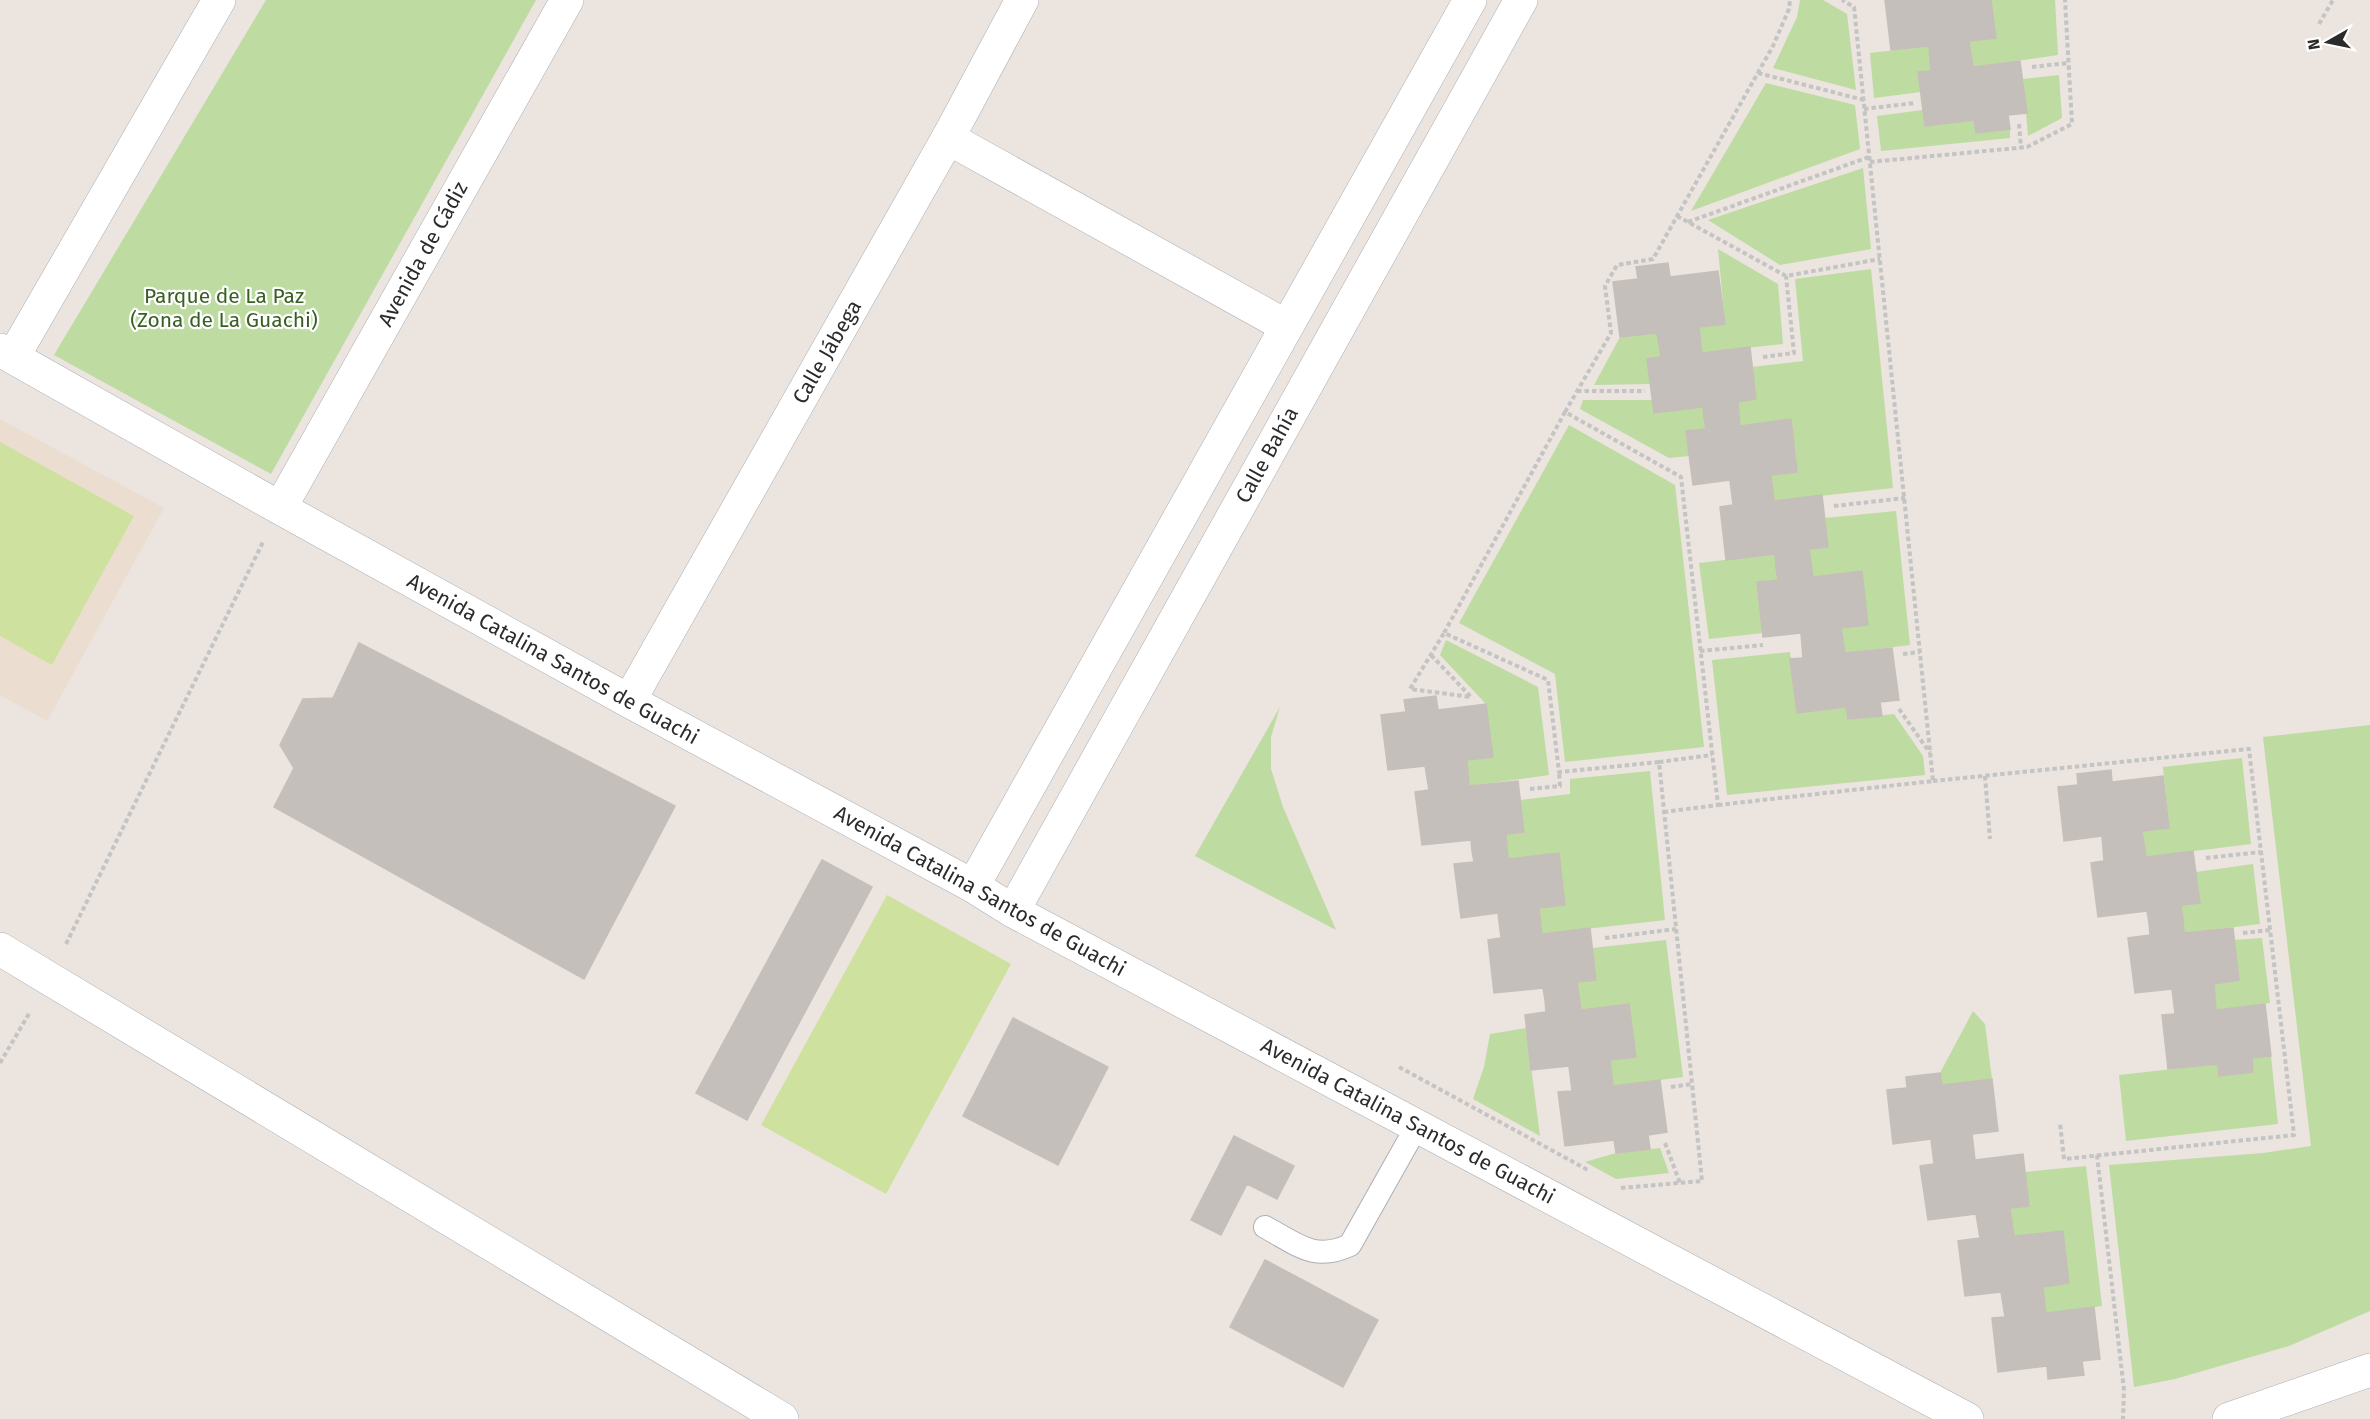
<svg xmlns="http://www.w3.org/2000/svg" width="2370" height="1419" font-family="'Fira Sans',sans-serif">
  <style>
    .education { fill: #ebded0 }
    .green { fill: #bedba2 }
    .pitch { fill: #cfe19f }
    .building { fill: #c4bfba; stroke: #c6bfb9; stroke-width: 1.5 }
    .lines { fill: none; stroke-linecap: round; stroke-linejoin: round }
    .service-casing { stroke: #abafb6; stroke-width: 24 }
    .pedestrian-casing { stroke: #abafb6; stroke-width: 34 }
    .minor-casing { stroke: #abafb6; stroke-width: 34 }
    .path { stroke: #c4c4c4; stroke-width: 4; stroke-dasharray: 4.5 3; stroke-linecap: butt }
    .service { stroke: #fff; stroke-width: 22 }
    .pedestrian { stroke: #fff; stroke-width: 33 }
    .minor { stroke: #fff; stroke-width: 33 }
    .labels { text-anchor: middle; stroke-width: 4.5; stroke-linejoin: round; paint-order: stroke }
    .street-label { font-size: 21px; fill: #2b2b2b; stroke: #fff }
    .park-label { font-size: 21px; fill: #396023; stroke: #fff }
  </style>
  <rect width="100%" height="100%" fill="#ebe4df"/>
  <!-- education -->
  <path class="education" d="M0,419L164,508L47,721L0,695Z"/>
  <!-- green -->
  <path class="green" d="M266,0H536L271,474L54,355Z
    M1800,0H1823L1847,14L1856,90L1773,68L1797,17Z
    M1991,0H2055L2058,55L1973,67L1969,41L1996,38Z
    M1929,46L1931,71L1918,73L1921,92L1874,98L1870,53Z
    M2059,75L2062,118L2028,136L2023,79Z
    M1766,83L1855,105L1860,149L1691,211Z
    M1923,110L1925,126L1974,120L1976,133L2010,129V138L1881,151L1877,116Z
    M1863,168L1871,249L1780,265L1708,220Z
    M1718,249L1778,284L1783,344L1702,353L1699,327L1725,324Z
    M1871,269L1893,488L1774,501L1771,475L1797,472L1791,420L1740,426L1738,402L1756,399L1752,367L1803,361L1795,279Z
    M1657,333L1661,357L1647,359L1650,384L1594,385L1620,337Z
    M1583,400H1652L1654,413L1703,407L1706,429L1686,431L1689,456L1669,458L1580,409Z
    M1569,425L1675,485L1704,747L1565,762L1555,674L1459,623Z
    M1896,511L1910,645L1845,653L1841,628L1861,571L1813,577L1809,549L1828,547L1825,518Z
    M1775,554L1778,580L1757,582L1763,633L1709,639L1699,563Z
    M1446,640L1538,687L1549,775L1469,786L1467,760L1493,757L1486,704L1440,655Z
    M1790,652L1797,713L1846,707L1848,719L1894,714L1923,756L1925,775L1727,795L1712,660Z
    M1280,707L1271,737V769L1283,807L1336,930L1195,856Z
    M2370,725V1311L2289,1346L2175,1379L2134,1387L2109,1165L2263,1153L2311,1146L2263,737Z
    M2242,758L2251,844L2146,857L2142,831L2169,828L2163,767Z
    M1650,771L1665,920L1542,934L1539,908L1565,905L1559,853L1508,859L1506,834L1524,832L1520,800L1570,794V779Z
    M2253,864L2260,924L2184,933L2181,905L2200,903L2196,872Z
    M2262,938L2270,1003L2216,1010L2214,984L2239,980L2234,940Z
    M1666,940L1683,1077L1613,1086L1610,1060L1636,1057L1629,1005L1581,1010L1577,982L1596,980L1592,948Z
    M1973,1011L1985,1024L1992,1079L1942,1085L1940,1073Z
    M1526,1028L1540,1136L1473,1099L1484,1067L1490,1034Z
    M2271,1056L2278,1124L2126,1141L2119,1075L2218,1064L2253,1072L2252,1058Z
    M1660,1148L1669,1173L1616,1179L1585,1162L1616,1153Z
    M2086,1166L2102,1306L2046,1313L2043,1287L2069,1283L2063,1231L2014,1236L2010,1208L2029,1206L2025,1172Z"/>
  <!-- pitch -->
  <path class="pitch" d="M0,442L134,516L52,665L0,636Z
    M887,895L1011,964L886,1194L761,1125Z"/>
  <!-- building -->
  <path class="building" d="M1885,0H1991L1996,38L1969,41L1973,67L2020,61L2027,113L2008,115L2010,129L1976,133L1974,120L1925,126L1918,72L1931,71L1929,46L1891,50Z
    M1668,263L1670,277L1718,271L1725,324L1699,327L1702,353L1750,347L1756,399L1738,402L1739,414L1704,418L1703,407L1654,413L1647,359L1661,357L1657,333L1620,337L1613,282L1638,279L1636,267Z
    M1739,414L1740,426L1791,419L1797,472L1771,475L1774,501L1822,495L1828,547L1809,549L1811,563L1776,568L1775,554L1726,560L1720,507L1733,505L1730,480L1693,485L1686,431L1706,429L1704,418Z
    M1811,563L1813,577L1862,571L1868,625L1841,628L1845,653L1892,648L1899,700L1880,702L1882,716L1848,719L1846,707L1797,713L1790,659L1803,658L1801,633L1763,637L1757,582L1778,580L1776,568Z
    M359,643L675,806L584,979L274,807L294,768L280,745L303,699L333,698Z
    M1436,696L1438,710L1486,704L1493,757L1467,760L1469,786L1518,781L1524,832L1506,834L1507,847L1472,851L1471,840L1422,845L1415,792L1429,790L1425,766L1388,770L1381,715L1406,712L1404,700Z
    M2111,770L2112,782L2163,776L2169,828L2142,831L2146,857L2193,851L2200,903L2181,905L2183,919L2149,923L2147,911L2098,917L2091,863L2104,861L2102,836L2064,841L2058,787L2078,785L2077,774Z
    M1507,847L1508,859L1559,853L1565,905L1539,908L1542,934L1590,928L1596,980L1577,982L1579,996L1545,1000L1543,988L1494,993L1488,940L1501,938L1498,913L1461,918L1454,864L1474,862L1472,851Z
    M822,860L872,887L747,1120L696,1093Z
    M2183,919L2184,933L2233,928L2239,980L2214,984L2216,1010L2265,1004L2271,1056L2252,1058L2253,1072L2219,1076L2218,1064L2168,1069L2162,1015L2175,1014L2172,989L2135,993L2128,938L2150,935L2149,923Z
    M1579,996L1581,1010L1629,1004L1636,1057L1610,1060L1613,1086L1660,1080L1667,1132L1648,1135L1650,1149L1616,1153L1614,1140L1565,1146L1558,1092L1572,1091L1569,1066L1531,1070L1525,1015L1546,1012L1545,1000Z
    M1013,1018L1108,1067L1058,1165L963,1116Z
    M1940,1073L1942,1085L1992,1079L1998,1131L1972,1134L1975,1160L2023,1154L2029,1206L2010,1208L2012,1222L1978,1226L1976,1214L1928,1220L1920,1166L1934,1164L1931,1139L1893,1144L1887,1090L1907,1088L1906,1077Z
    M1234,1136L1294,1166L1277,1199L1247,1184L1221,1235L1191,1220Z
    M2012,1222L2014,1236L2063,1231L2069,1283L2043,1287L2046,1313L2094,1307L2100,1359L2082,1361L2084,1375L2048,1379L2047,1366L1998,1372L1992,1318L2005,1317L2001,1292L1965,1296L1958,1241L1980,1238L1978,1226Z
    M1265,1260L1378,1320L1343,1387L1230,1327Z"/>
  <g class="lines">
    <!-- service casing -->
    <g class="service-casing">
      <path id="service" d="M1265,1227C1297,1244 1314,1262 1350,1245L1417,1126"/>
    </g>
    <!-- pedestrian casing -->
    <g class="pedestrian-casing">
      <path id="pedestrian" d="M948,138L1286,326"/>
    </g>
    <!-- minor casing -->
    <g class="minor-casing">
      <path id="minor" d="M0,350L280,508L629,701L973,886L1013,911L1967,1419
        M13,357L219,0
        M280,508L567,0
        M629,701L948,138L1022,0
        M973,886L1470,0
        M1013,911L1521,0
        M0,949L782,1419
        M2229,1419L2370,1370"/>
    </g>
    <!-- path -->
    <path class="path" d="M2319,24L2333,0
      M2032,67L2068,63
      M1758,73L1864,100
      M1864,109L1915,103
      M2019,124L2021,148
      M1870,162L2027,147L2072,124L2065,0
      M1677,216L1786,276L1880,259
      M1688,222L1869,157
      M1763,357L1794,353L1786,276
      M1577,391H1645
      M1565,412L1611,333L1605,286L1617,265L1653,259L1773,46L1789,9L1790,0
      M1834,506L1905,498
      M1700,651L1763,645
      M1903,654L1920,652
      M1431,655L1471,697L1410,689L1444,633
      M1899,709L1930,753
      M1659,762L1712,755
      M1985,776L1990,839
      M1933,781L2249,749L2294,1135L2064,1159L2060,1123
      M1530,789L1560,786L1559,772
      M1718,805L1933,781L1854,7L1842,0
      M2206,858L2261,852
      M2243,933L2270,930
      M1605,938L1676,929
      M66,944L263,542
      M0,1063L30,1012
      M1399,1067L1588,1170
      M1671,1087L1692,1084
      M1665,1143L1680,1183
      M2097,1155L2124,1390L2123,1419
      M1621,1188L1702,1181L1659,762L1559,772L1548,680L1444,633L1565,412L1681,477L1718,805L1664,812"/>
    <!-- service -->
    <use href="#service" class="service"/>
    <!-- pedestrian -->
    <use href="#pedestrian" class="pedestrian"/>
    <!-- minor -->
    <use href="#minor" class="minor"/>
  </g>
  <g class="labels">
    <!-- street labels -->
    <g class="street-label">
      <text transform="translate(423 254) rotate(-61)" y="7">Avenida de Cádiz</text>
      <text transform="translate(827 352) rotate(-60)" y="7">Calle Jábega</text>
      <text transform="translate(1267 455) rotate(-61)" y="7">Calle Bahía</text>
      <text transform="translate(553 659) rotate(29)" y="7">Avenida Catalina Santos de Guachi</text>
      <text transform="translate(980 891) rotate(29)" y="7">Avenida Catalina Santos de Guachi</text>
      <text transform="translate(1408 1121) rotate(28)" y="7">Avenida Catalina Santos de Guachi</text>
    </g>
    <!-- park labels -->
    <g class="park-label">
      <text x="224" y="303">Parque de La Paz<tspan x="224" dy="24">(Zona de La Guachi)</tspan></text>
    </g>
  </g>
  <!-- north arrow -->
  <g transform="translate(2328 42) rotate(261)" stroke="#ffffff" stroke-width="4.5" paint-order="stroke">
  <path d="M0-4.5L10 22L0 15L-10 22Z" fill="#2b2b2b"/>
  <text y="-9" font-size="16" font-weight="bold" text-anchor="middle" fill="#2b2b2b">N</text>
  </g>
</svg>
